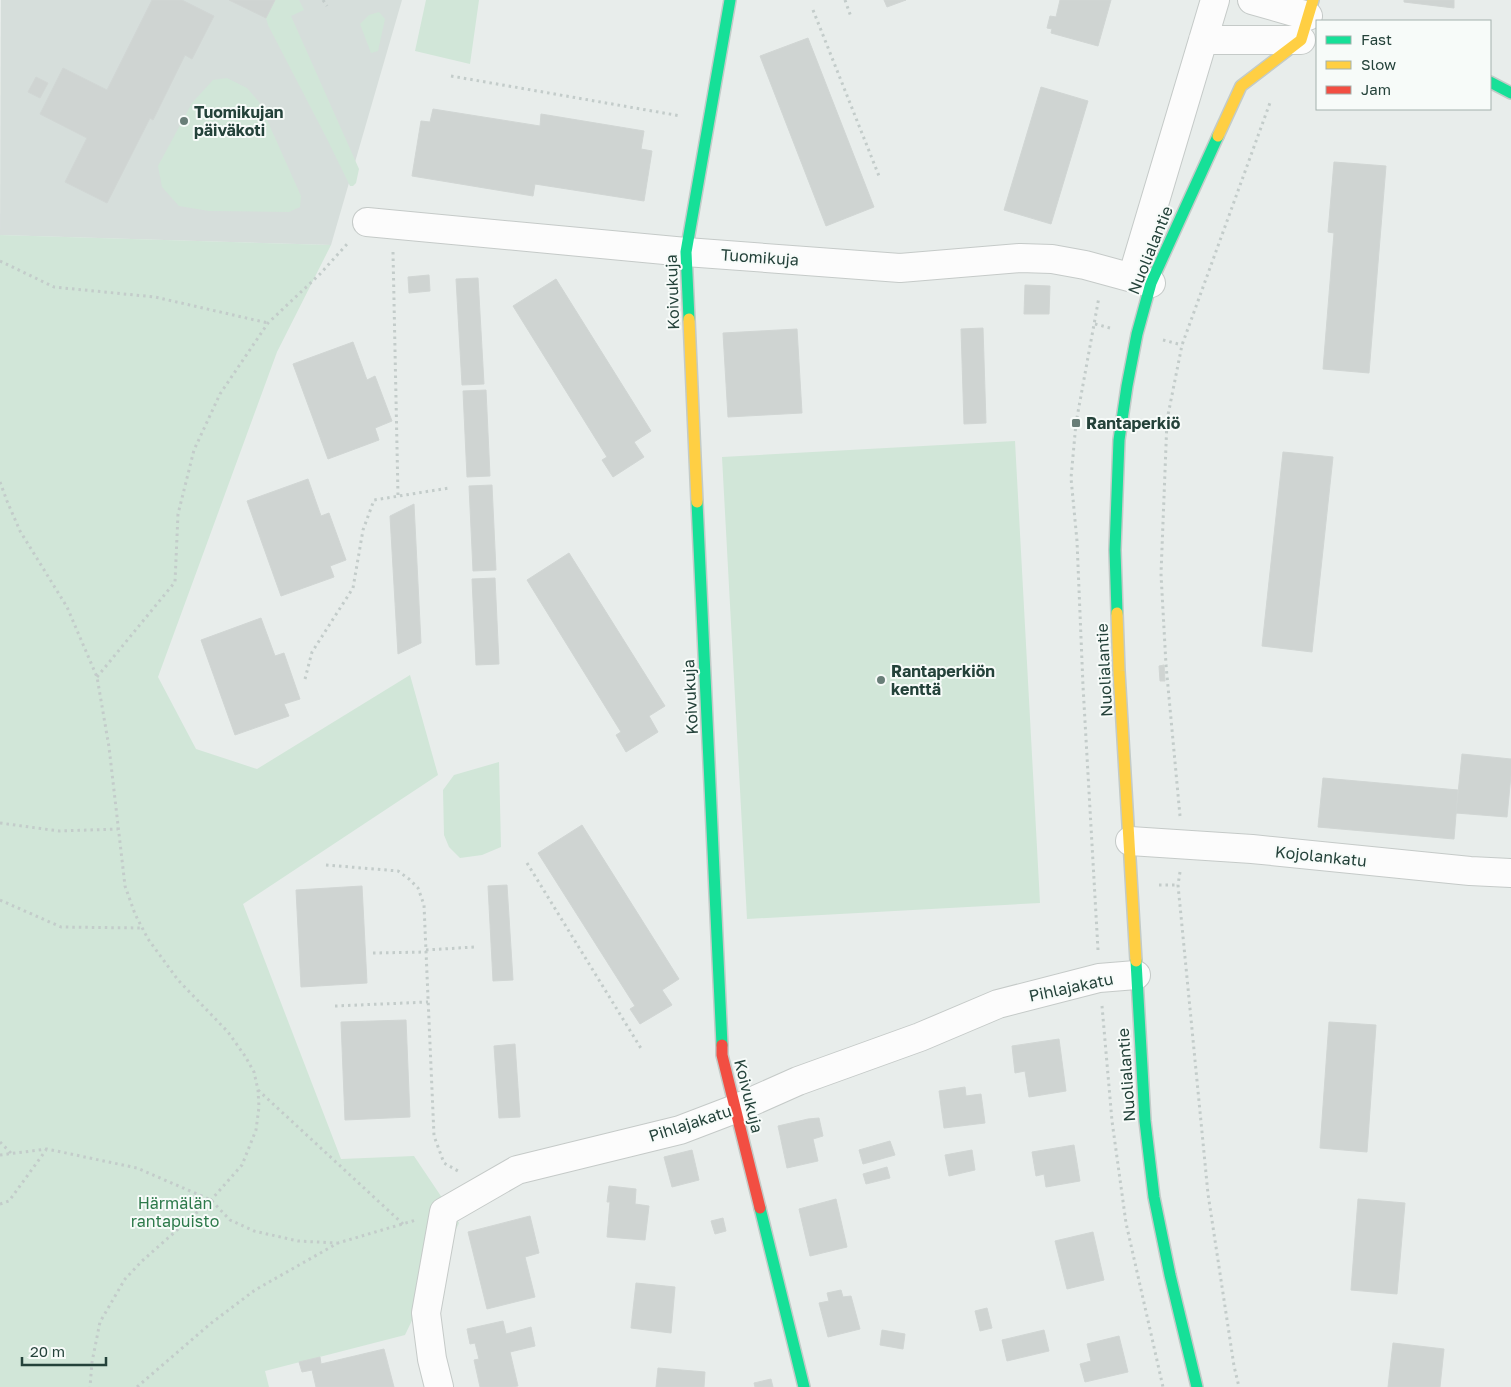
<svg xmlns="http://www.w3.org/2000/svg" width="1511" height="1387" font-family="'Golos Text',sans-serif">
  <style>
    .built { fill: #d6dedb }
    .green { fill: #d1e6d8 }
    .building { fill: #cfd4d2; stroke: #d1d6d4 }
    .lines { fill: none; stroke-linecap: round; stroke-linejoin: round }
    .street-casing { stroke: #c5cac8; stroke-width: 30 }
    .fast-casing { stroke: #c3cbc8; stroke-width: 14 }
    .slow-casing { stroke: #c3cbc8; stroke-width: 14 }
    .jam-casing { stroke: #c3cbc8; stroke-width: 14 }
    .path { stroke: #c3ccca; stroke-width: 3; stroke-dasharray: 2.5 4; stroke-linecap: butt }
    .street { stroke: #fcfcfc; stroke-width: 28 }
    .fast { stroke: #16e098; stroke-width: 11 }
    .slow { stroke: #ffcf43; stroke-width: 11 }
    .jam { stroke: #f24e42; stroke-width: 11 }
    .poi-dot { fill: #697e78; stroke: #f7fbf9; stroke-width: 2 }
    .labels { text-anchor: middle; stroke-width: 4; stroke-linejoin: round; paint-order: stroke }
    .poi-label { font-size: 16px; font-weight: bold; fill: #24423a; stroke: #f7fbf9; text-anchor: start }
    .street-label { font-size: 16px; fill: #24423a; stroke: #f7fbf9 }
    .park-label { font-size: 16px; fill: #2d7a4b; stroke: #f7fbf9 }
  </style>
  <rect width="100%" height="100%" fill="#e8edeb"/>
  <!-- built -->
  <path class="built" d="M1,0H402L331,245L0,235Z"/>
  <!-- green -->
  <path class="green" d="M275,0H299L304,10L291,16L359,169L356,183L353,186H350L327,139L268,25L266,18Z
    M426,0H479L470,64L415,51Z
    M379,12L385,19L378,51L371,53L360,24L369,15Z
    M227,78L247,88L259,102L301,196L300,207L289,212L209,211L179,206L162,187L158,166L192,103L213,80Z
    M0,235L331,245L277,352L158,677L196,749L257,769L410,675L438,775L243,904L341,1159L414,1156L459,1223L405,1335L265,1371L269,1387H0Z
    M1015,441L1040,903L747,919L722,457Z
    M499,762L501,847L482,855L460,858L449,847L444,835L443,790L454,775Z"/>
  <!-- building -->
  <path class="building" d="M152,0H182L214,16L192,59L185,55L153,120L150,118L107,203L65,182L87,138L40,114L63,68L107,90Z
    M229,0H275L266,18Z
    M884,0H906L887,7Z
    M1060,0H1111L1098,46L1051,33L1052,29L1047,28L1050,16L1056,17Z
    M1404,0H1454V8L1404,2Z
    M808,38L874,207L826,226L760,56Z
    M36,77L48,83L40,98L28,92Z
    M1041,87L1088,101L1051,224L1004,210Z
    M433,109L540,126L541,114L644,131L641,149L652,151L644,201L535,184L533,196L412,176L421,121L430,122Z
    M1334,162L1386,166L1369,373L1323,369L1334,233L1328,232Z
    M429,275L430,291L409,293L408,277Z
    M478,278L484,384L462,385L456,279Z
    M556,279L651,431L634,442L644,457L613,477L602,460L607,457L513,306Z
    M1025,285L1050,286L1049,314H1024Z
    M983,328L986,423L964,424L961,329Z
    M797,329L802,413L728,417L723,333Z
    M353,342L367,380L375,376L392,421L375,428L379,440L328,459L293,364Z
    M486,390L490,476L467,477L463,391Z
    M1283,452L1333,457L1312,652L1262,646Z
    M308,479L321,516L329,513L346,560L330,566L334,577L281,596L247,501Z
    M492,485L496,570L473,571L469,486Z
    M414,504L421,643L398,654L390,516Z
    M569,553L665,706L649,716L658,732L626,752L616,735L621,732L527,580Z
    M495,578L499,664L476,665L472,579Z
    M261,618L275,656L284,653L300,699L284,704L289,716L235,735L201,640Z
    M1164,665L1165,681H1160L1159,666Z
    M1462,754L1511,759V775L1507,817L1456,813Z
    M1323,778L1458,790L1454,839L1318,827Z
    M582,825L679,979L662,990L672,1005L640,1024L630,1009L635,1006L538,853Z
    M507,885L513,980L493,981L488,886Z
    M362,886L367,983L301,987L296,890Z
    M406,1020L410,1117L345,1120L341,1022Z
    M1329,1022L1376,1025L1367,1152L1320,1148Z
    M1059,1039L1066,1091L1029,1097L1025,1071L1015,1073L1012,1046Z
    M515,1044L520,1117L499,1118L494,1046Z
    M965,1087L966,1096L981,1094L985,1123L944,1128L939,1091Z
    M819,1118L823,1136L813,1139L818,1161L787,1168L778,1126L808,1119Z
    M890,1141L895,1155L863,1164L859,1150Z
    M1074,1145L1080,1181L1046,1187L1044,1174L1036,1176L1032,1152Z
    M692,1150L699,1180L672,1187L664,1157Z
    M972,1150L975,1170L949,1176L945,1155Z
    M887,1167L890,1178L866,1184L863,1174Z
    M609,1186L636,1189L635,1204L649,1206L645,1240L607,1237L610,1202H607Z
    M836,1199L847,1247L810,1256L799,1209Z
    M1358,1199L1405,1203L1397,1294L1351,1290Z
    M530,1216L539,1253L525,1257L535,1297L487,1309L468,1232Z
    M723,1218L726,1231L715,1234L711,1221Z
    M1093,1232L1104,1280L1067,1289L1055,1241Z
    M636,1283L675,1287L671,1333L631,1328Z
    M841,1290L843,1297L851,1296L860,1329L828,1337L819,1303L829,1301L827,1293Z
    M987,1308L992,1328L980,1331L975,1311Z
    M503,1321L506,1334L531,1327L535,1346L510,1352L518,1386L512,1387H480L474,1360L479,1359L475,1343L470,1344L467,1329Z
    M882,1330L905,1334L903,1349L880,1345Z
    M1044,1330L1049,1351L1007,1361L1002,1340Z
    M1119,1336L1128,1372L1085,1382L1080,1364L1091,1361L1087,1344Z
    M1393,1343L1444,1349L1440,1387H1388Z
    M384,1349L394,1387H316L312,1370L302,1372L299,1362L320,1357L321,1364Z
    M658,1368L705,1372L704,1387H656Z
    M771,1379L773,1387H755L754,1383Z"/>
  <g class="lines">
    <!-- street casing -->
    <g class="street-casing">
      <path id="street" d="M1252,0L1308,16
        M1203,40H1301
        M367,222L686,252L900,268L1020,258L1052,259L1085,265L1151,283
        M1132,278L1215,0
        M1130,841L1252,849L1470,871L1511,873
        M439,1387L432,1359L426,1313L444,1212L517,1170L680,1130L735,1109L798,1081L920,1037L998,1004L1099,978L1136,975"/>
    </g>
    <!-- fast casing -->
    <g class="fast-casing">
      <path id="fast" d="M1490,82L1511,93
        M689,319L686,252L730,0
        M697,502L722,1045
        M1117,613L1115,550L1119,440L1127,386L1137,334L1151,283L1218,136
        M1136,961L1145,1121L1154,1197L1170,1275L1197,1387
        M760,1208L804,1387"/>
    </g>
    <!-- slow casing -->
    <g class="slow-casing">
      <path id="slow" d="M1218,136L1241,86L1301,40L1313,0
        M689,319L697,502
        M1117,613L1119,671L1136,961"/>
    </g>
    <!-- jam casing -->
    <g class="jam-casing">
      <path id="jam" d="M722,1045V1055L760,1208"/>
    </g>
    <!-- path -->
    <path class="path" d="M323,0L327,6
      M845,0L851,17
      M813,10L879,176
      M451,76L681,116
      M393,252L398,496
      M0,261L54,287L155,297L268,323
      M1095,324L1110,328
      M1163,340L1182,345
      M0,482L7,501L20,531L67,607L97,677L109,747L125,886L135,914L148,939L178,980L228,1032L245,1056L254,1072L258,1090L259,1107L256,1130L242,1165L211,1200L142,1261L125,1279L100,1322L92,1362L90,1387
      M97,677L175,582L178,514L194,450L220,394L268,323L320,274L348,243
      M305,679L312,652L353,588L363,530L374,500L449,488
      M1180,816L1166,665L1161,574L1167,420L1182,345L1271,100
      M0,823L59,831L118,829
      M527,863L642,1050
      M326,865L398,871L409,879L418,888L424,905L434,1136L444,1163L458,1171
      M1180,872L1178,885L1208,1194L1234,1366L1239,1387
      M1159,885H1178
      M0,900L61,927L141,928
      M426,950L475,947
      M1098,950L1083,686L1077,541L1071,478L1076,423L1099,297
      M373,953L426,952
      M335,1006L428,1002
      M1102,1006L1112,1121L1126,1223L1163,1387
      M258,1090L403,1224
      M0,1142L11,1153
      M0,1155L47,1149L137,1168L211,1200L230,1220L254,1231L298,1241L337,1243
      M0,1204L9,1201L46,1150
      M137,1387L210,1324L255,1290L338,1243L416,1220"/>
    <!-- street -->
    <use href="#street" class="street"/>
    <!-- fast -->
    <use href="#fast" class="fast"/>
    <!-- slow -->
    <use href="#slow" class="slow"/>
    <!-- jam -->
    <use href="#jam" class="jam"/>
  </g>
  <!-- markers -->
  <g class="poi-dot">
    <circle cx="184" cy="121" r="5"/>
    <rect x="1071" y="418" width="10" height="10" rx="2.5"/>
    <circle cx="881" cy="680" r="5"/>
  </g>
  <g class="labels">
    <!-- poi labels -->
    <g class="poi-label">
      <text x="194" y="118">Tuomikujan<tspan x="194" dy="18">päiväkoti</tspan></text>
      <text x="1086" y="429">Rantaperkiö</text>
      <text x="891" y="677">Rantaperkiön<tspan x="891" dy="18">kenttä</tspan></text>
    </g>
    <!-- street labels -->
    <g class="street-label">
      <text transform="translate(1150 250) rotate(-68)" y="6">Nuolialantie</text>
      <text transform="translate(760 257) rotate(4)" y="6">Tuomikuja</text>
      <text transform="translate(672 292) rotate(-92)" y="6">Koivukuja</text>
      <text transform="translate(1104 670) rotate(-93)" y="6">Nuolialantie</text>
      <text transform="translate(690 697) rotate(-93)" y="6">Koivukuja</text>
      <text transform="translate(1321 856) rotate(6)" y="6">Kojolankatu</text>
      <text transform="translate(1071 987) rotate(-12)" y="6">Pihlajakatu</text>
      <text transform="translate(1126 1075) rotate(-94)" y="6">Nuolialantie</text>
      <text transform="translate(749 1096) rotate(76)" y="6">Koivukuja</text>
      <text transform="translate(690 1123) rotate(-18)" y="6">Pihlajakatu</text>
    </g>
    <!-- park labels -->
    <g class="park-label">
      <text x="175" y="1209">Härmälän<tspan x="175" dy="18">rantapuisto</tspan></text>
    </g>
  </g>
  <!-- legend -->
  <rect x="1316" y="20" width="175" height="90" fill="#f7fbf9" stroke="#a3b1ad"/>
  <rect x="1326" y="36" width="25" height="8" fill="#16e098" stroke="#a3b1ad"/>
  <text x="1361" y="45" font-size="15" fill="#24423a">Fast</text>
  <rect x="1326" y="61" width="25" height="8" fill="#ffcf43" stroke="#a3b1ad"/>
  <text x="1361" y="70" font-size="15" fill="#24423a">Slow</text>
  <rect x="1326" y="86" width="25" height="8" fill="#f24e42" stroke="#a3b1ad"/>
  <text x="1361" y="95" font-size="15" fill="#24423a">Jam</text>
  <!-- scale -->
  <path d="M22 1357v8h84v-8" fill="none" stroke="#24423a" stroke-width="2.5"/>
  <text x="30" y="1357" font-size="15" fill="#24423a" stroke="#f7fbf9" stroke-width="4" paint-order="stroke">20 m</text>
</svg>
